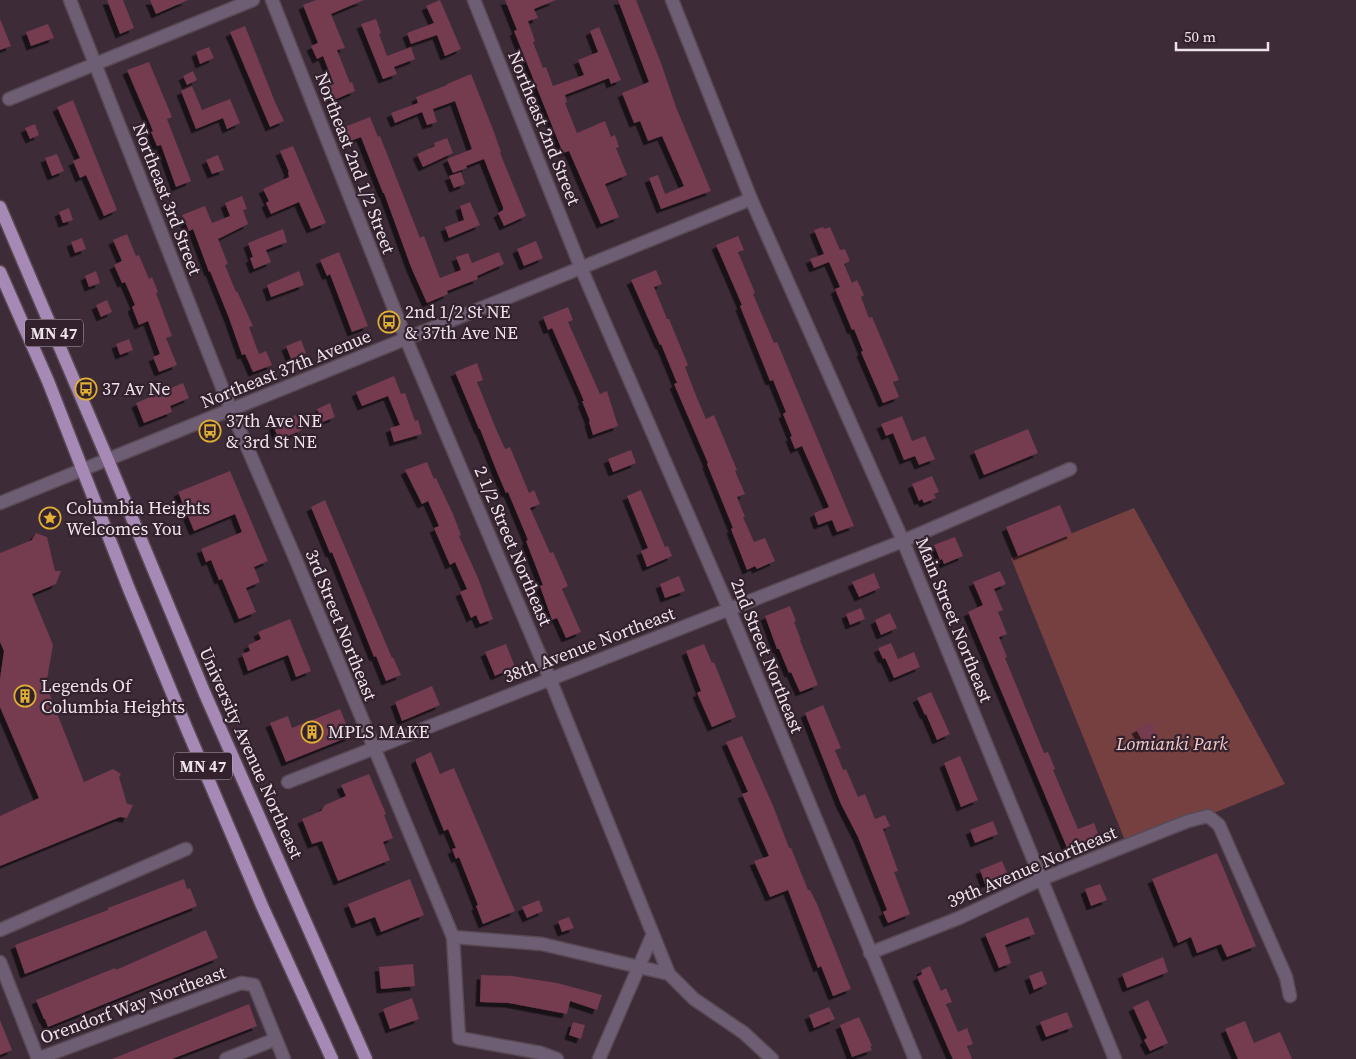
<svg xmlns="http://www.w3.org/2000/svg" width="1356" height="1059" font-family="'Source Serif 4',serif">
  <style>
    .green { fill: #774040 }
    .building { fill: #743a4f; filter: url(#shadow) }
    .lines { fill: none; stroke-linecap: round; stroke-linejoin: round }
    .minor-casing { stroke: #594955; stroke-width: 15 }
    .tertiary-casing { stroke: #594955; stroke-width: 15 }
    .primary-casing { stroke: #594955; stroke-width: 15 }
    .minor { stroke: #6d5e74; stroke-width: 12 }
    .tertiary { stroke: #6d5e74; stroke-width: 12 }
    .primary { stroke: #a789b5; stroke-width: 12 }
    .labels { text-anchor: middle; stroke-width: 4.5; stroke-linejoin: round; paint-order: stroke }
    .shield { fill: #33222e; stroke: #b6a9b2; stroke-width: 1 }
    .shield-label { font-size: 16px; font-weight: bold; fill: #eee3eb }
    .street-label { font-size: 18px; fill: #eee3eb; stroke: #33222e }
    .poi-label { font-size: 18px; fill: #eee3eb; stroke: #33222e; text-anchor: start }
    .park-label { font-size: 18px; font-style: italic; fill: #f4ccca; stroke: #33222e }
  </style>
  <defs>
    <filter id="shadow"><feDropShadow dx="-4.5" dy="4.5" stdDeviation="0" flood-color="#0009"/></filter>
  </defs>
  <rect width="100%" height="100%" fill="#3d2c38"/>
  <!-- green -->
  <path class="green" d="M1134,508L1285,784L1128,848L1011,558Z"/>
  <!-- building -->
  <path class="building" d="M107,0H123L134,28L120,34Z
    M150,0H188L156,14Z
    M316,0H364L331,14L345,48L337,50L350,83L352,82L355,91L334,100L328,86L334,84L323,56L317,59L311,46L318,43L303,5Z
    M440,0L461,49L445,56L437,35L411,44L407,33L434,23L426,6Z
    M505,0H556L534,9L538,18L528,21L535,41L533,42L543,68L546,67L553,86L584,75L578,60L598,52L590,31L599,27L621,80L611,84L609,78L565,95L567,102L565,103L577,133L605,121L611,137L615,135L619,147L616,148L627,175L605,184L619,217L601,224L569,151L563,153L514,31L517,30Z
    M618,0H636L661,63L676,107L711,191L661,209L649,178L658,175L665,194L684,186L662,136L648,141L640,121L634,123L622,93L649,82Z
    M0,19L11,46L0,50Z
    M376,19L381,33L379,34L387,56L411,47L415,59L394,67L397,74L383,79L361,24Z
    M48,24L54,38L31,46L26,32Z
    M245,26L275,102L284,121L270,127L230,32Z
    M209,47L214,58L200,64L196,52Z
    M149,62L172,117L167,119L191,181L176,187L161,145L157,146L151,132L153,131L127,70Z
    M193,71L197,80L187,85L183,76Z
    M471,74L494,132L501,152L500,153L526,216L504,226L498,213L503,210V207L484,159L466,166L467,168L453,173L447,159L472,149L455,101L433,109L437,122L427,125L422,112L395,123L391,113L418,103L416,97L447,85V84Z
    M192,86L202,110L230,99L240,123L227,129L223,118L196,129L181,91Z
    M73,100L117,210L104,216L86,175L80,178L73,161L80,158L57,107Z
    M370,117L378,137L380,136L420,238L424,236L440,278L461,270L456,257L468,253L472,263L499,252L504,264L477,276L478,279L447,291L448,294L427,303L411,267L384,193H383L361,137L348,142L342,128Z
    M35,124L39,135L30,139L25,128Z
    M447,138L453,153L423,167L417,154L435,146L434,143Z
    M293,146L326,223L311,229L299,202L271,214L266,203L269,201L263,189L289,177L288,172H289L280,151Z
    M57,154L64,171L52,176L45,158Z
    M218,155L224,170L212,174L206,160Z
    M461,172L465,184L454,188L449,176Z
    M242,196L247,209L243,210L248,224L218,239L228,264L225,265L236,292L237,291L253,326L249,327L259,354L266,351L272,365L253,372L245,354L242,355L229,318L210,271L209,272L193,229L189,231L182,215L205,206L212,223L230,216L225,203Z
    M470,202L480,225L449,238L445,227L464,220L460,206Z
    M69,208L73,220L63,223L59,212Z
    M823,227L824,229L830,227L840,250L845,249L850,261L844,264L852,283L857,280L864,295L861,297L869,318L872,317L899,380L893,382L899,397L883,403L861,352L863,351L854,329L852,330L835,289L840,287L829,262L814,268L810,259L824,254L814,230Z
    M283,229L287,242L266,250L271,262L254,269L250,258L253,257L248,243Z
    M127,234L136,256L139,255L149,279L152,277L158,292L156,293L172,336L166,338L177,365L159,372L153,357L160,354L148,321L139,325L132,307L135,305L125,282L122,283L114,265L122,261L113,240Z
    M738,236L744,250L738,252L755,293L753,294L774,343L777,342L854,526L837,532L832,520L818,525L814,513L829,507L802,446L795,449L790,437L792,436L783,414L786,412L773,380L770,381L740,306L742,305L716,245Z
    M82,238L86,249L75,253L71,242Z
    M536,241L543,258L524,266L517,249Z
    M339,252L368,326L352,332L330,274L327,276L320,260Z
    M656,270L662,284L654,287L667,319H669L688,365L685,367L697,398L706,419L714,415L737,470L735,471L745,494L737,497L745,517H743L754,542L765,538L775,561L757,569L755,566L747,570L731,529L733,528L707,464L708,463L674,384L677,383L661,344L660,345L631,280Z
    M96,271L100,283L89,287L85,276Z
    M299,271L304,285L271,297L267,285Z
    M107,300L112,312L101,317L96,305Z
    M568,307L573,320L568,322L600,394L607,391L618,426L593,435L589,422L590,421L582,401H584L574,378L552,328L548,330L543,317Z
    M129,339L133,350L120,355L116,344Z
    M301,340L306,353L291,359L286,346Z
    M477,363L483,380L477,382L496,429L505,449L510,447L529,493L534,490L540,504L530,508L550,553L553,552L568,586L562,589L581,632L566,638L557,618L552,620L540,586L543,585L526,541L528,540L508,492L506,493L497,472L480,429H479L455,372Z
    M394,376L401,394L405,393L415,421L418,420L422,434L394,442L390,428L400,425L388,396L362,406L356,392Z
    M183,383L189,398L170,406L172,412L144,423L136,403Z
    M330,403L335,417L323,422L317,409Z
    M296,415L302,430L279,440L273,425Z
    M902,416L912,441L925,436L935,459L919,465L915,456L904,460L893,433L886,436L881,424Z
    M1028,429L1038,453L984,475L974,451Z
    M631,450L636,463L613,472L608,459Z
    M427,462L434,479L436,478L453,514L461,535L459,536L478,578L493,619L480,624L476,615L471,618L460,592L467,589L455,562L450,565L434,528L439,526L428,501L422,504L405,470Z
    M230,471L268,561L254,567L260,582L246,588L256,612L239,619L222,579L219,580L211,560L206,562L201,549L242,532L235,514L194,531L178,492Z
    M932,476L939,492L934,494L936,498L924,503L922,499L919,501L912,484Z
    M641,490L665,547L668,546L672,556L647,567L641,551L648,548L627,496Z
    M325,500L392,658L393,657L401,675L386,681L376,656L374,657L332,552L330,553L311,507Z
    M1060,505L1072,534L1018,556L1006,527Z
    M36,533L47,537L55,571H61L56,584L32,594L53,645L46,685L84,782L113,769L121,774L119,777L127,804L133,805L127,818L120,817L0,866V816L39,798L0,707V679L4,651L0,642V553L32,540Z
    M955,537L963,556L944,564L942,559L940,560L934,545Z
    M1000,571L1006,584L994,589L1003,610L998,612L1007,634L999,637L1007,657L1005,658L1044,753L1048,752L1055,769L1053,770L1078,829L1094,823L1099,836L1093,838V840L1068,850L968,612L983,605L973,582Z
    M874,573L880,588L859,597L852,582Z
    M679,576L685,591L665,598L660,584Z
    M790,606L796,621L794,622L801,640H800L818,685L800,692L791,672L789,673L779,649H777L765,616Z
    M861,608L865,619L850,625L846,614Z
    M890,613L897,628L881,635L875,620Z
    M290,619L311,671L296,677L288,655L248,671L242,654L250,651L248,645L261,639L258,632Z
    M891,643L898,659L914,652L920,667L894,678L885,658L883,659L878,648Z
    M506,644L515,667L495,676L485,652Z
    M704,644L712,663L714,662L736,717L712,727L697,693L701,691L686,651Z
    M432,686L440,705L402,721L395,702Z
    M931,692L950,734L937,740L926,714L925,715L917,698Z
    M823,705L841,748L835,750L843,770L846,769L858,797L865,794L875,819L885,815L890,826L883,829L898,871L894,872L910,914L888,923L883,912L887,910L858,837L841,804L805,713Z
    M340,709L351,736L286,762L270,723L288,716L292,728Z
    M1152,722L1159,738L1144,744L1136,729Z
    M742,736L774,808L789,848H791L808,890H810L817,904L851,989L833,996L821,966L818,968L788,890L770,897L754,861L769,856L742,794L748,792L726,742Z
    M431,752L440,774L454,768L515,911L483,924L476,906L478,905L459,857L456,859L452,849L456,848L448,829L444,831L416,762V759Z
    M960,756L978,800L961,807L944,763Z
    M369,774L386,814L384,815L393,838L383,842L390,860L338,881L322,841L312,844L302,819L321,811L325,805L346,796L341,785Z
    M993,821L998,834L975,843L970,830Z
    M1217,853L1256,946L1227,957L1221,944L1197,953L1191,937L1178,943L1152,879Z
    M1002,861L1008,875L985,884L980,870Z
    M184,879L187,889L190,888L197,906L25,974L15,945L108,910V908Z
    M410,879L424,915L381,932L375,917L356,924L348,904Z
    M1100,884L1107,900L1091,906L1085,889Z
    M539,900L543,911L527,918L522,907Z
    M569,917L574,928L562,932L558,921Z
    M1028,917L1035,934L1005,945L1011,963L999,968L985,934Z
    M206,930L218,958L48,1027L45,1019H44L36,1000L115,968L116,970Z
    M1163,957L1168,972L1127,988L1122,974Z
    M413,964L415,986L381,989L379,967Z
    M930,966L941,991L946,988L952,1002L946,1004L958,1032L967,1028L973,1044L967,1046L972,1059H953L950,1053L917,977L922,974L921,970Z
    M1042,971L1047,984L1034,990L1029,976Z
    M481,975L512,976L557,983L602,995L597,1010L570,1001L567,1014L509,1003L480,1002Z
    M412,998L419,1019L390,1029L383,1009Z
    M1148,1000L1168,1043L1150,1051L1144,1040L1147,1038L1133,1007Z
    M249,1004L257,1026L172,1059H112Z
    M829,1007L835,1019L814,1028L809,1015Z
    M1067,1012L1073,1027L1046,1037L1040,1022Z
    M859,1017L872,1046H870L872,1050L852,1057L840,1025Z
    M0,1020L12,1050L0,1055Z
    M1245,1021L1254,1043L1280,1032L1292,1059H1238L1225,1029Z
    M573,1022L585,1025L581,1039L569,1035Z"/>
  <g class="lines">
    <!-- minor casing -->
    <g class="minor-casing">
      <path id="minor" d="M70,0L231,410L293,553L453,937L459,1038L541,1053L557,1059
        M272,0L406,339L550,679L669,974
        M474,0L581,268L729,609L915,1059
        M9,99L253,0
        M288,782L903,541L1070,469
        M0,930L186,849
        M453,937L542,944L669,974L694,999L744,1033L772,1059
        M870,953L959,918L1042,879L1188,821L1208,816L1219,825L1286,977L1290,996
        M0,962L38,1059
        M37,1059L241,983L254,985L284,1059
        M226,1059L276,1039
        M599,1059L653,934"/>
    </g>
    <!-- tertiary casing -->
    <g class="tertiary-casing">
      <path id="tertiary" d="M672,0L751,199L903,541L1115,1059
        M0,503L751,199"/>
    </g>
    <!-- primary casing -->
    <g class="primary-casing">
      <path id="primary" d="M0,207L108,460L205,694L366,1059
        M0,272L48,381L129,589L186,727L263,908L332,1059"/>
    </g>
    <!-- minor -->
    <use href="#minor" class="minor"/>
    <!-- tertiary -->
    <use href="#tertiary" class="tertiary"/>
    <!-- primary -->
    <use href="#primary" class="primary"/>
  </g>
  <!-- icons -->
  <defs>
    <g id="bus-ring" transform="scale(1.125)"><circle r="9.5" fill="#33222e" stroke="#dfb034" stroke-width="1.5"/><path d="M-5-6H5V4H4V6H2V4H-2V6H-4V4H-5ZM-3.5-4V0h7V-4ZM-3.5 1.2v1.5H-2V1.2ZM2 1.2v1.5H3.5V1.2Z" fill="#dfb034"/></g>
    <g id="sight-ring" transform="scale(1.125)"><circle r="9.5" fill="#33222e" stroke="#dfb034" stroke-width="1.5"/><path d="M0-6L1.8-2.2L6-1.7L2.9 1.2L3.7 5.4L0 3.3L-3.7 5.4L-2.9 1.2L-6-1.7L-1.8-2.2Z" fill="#dfb034"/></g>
    <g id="building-ring" transform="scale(1.125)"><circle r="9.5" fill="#33222e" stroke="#dfb034" stroke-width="1.5"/><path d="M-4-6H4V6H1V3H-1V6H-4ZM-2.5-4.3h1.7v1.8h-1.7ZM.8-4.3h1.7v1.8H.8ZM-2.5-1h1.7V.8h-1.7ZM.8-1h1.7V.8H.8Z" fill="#dfb034"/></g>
  </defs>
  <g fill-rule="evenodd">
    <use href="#bus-ring" x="389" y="322"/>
    <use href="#bus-ring" x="86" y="389"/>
    <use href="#bus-ring" x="210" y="431"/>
    <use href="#sight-ring" x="50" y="518"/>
    <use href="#building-ring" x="25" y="696"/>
    <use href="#building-ring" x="312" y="732"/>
  </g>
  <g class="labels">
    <!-- shield labels -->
    <g class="shield">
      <rect x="25" y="319.5" width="58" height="27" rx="4"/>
      <rect x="174" y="752.5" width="58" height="27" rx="4"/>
    </g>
    <g class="shield-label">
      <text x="54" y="339">MN 47</text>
      <text x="203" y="772">MN 47</text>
    </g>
    <!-- street labels -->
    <g class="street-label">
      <text transform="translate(544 128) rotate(68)" y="6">Northeast 2nd Street</text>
      <text transform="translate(355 163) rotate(69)" y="6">Northeast 2nd 1/2 Street</text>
      <text transform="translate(167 199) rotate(69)" y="6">Northeast 3rd Street</text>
      <text transform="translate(286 369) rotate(-22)" y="6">Northeast 37th Avenue</text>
      <text transform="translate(513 546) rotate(67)" y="6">2 1/2 Street Northeast</text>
      <text transform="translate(954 620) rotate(68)" y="6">Main Street Northeast</text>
      <text transform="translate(341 625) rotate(68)" y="6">3rd Street Northeast</text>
      <text transform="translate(589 645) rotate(-21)" y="6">38th Avenue Northeast</text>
      <text transform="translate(767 656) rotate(68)" y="6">2nd Street Northeast</text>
      <text transform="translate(251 753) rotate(66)" y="6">University Avenue Northeast</text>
      <text transform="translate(1032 867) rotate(-23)" y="6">39th Avenue Northeast</text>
      <text transform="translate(133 1005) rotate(-20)" y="6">Orendorf Way Northeast</text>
    </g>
    <!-- poi labels -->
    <g class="poi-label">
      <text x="405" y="318">2nd 1/2 St NE<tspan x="405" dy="21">&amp; 37th Ave NE</tspan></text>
      <text x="102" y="395">37 Av Ne</text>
      <text x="226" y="427">37th Ave NE<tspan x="226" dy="21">&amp; 3rd St NE</tspan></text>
      <text x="66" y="514">Columbia Heights<tspan x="66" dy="21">Welcomes You</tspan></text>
      <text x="41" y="692">Legends Of<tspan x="41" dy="21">Columbia Heights</tspan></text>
      <text x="328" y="738">MPLS MAKE</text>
    </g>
    <!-- park labels -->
    <g class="park-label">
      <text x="1172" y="750">Lomianki Park</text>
    </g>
  </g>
  <!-- scale -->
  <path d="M1176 42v8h92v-8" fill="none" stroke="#eee3eb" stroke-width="2.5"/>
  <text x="1184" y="42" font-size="15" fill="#eee3eb" stroke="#33222e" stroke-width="4" paint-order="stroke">50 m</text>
</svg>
